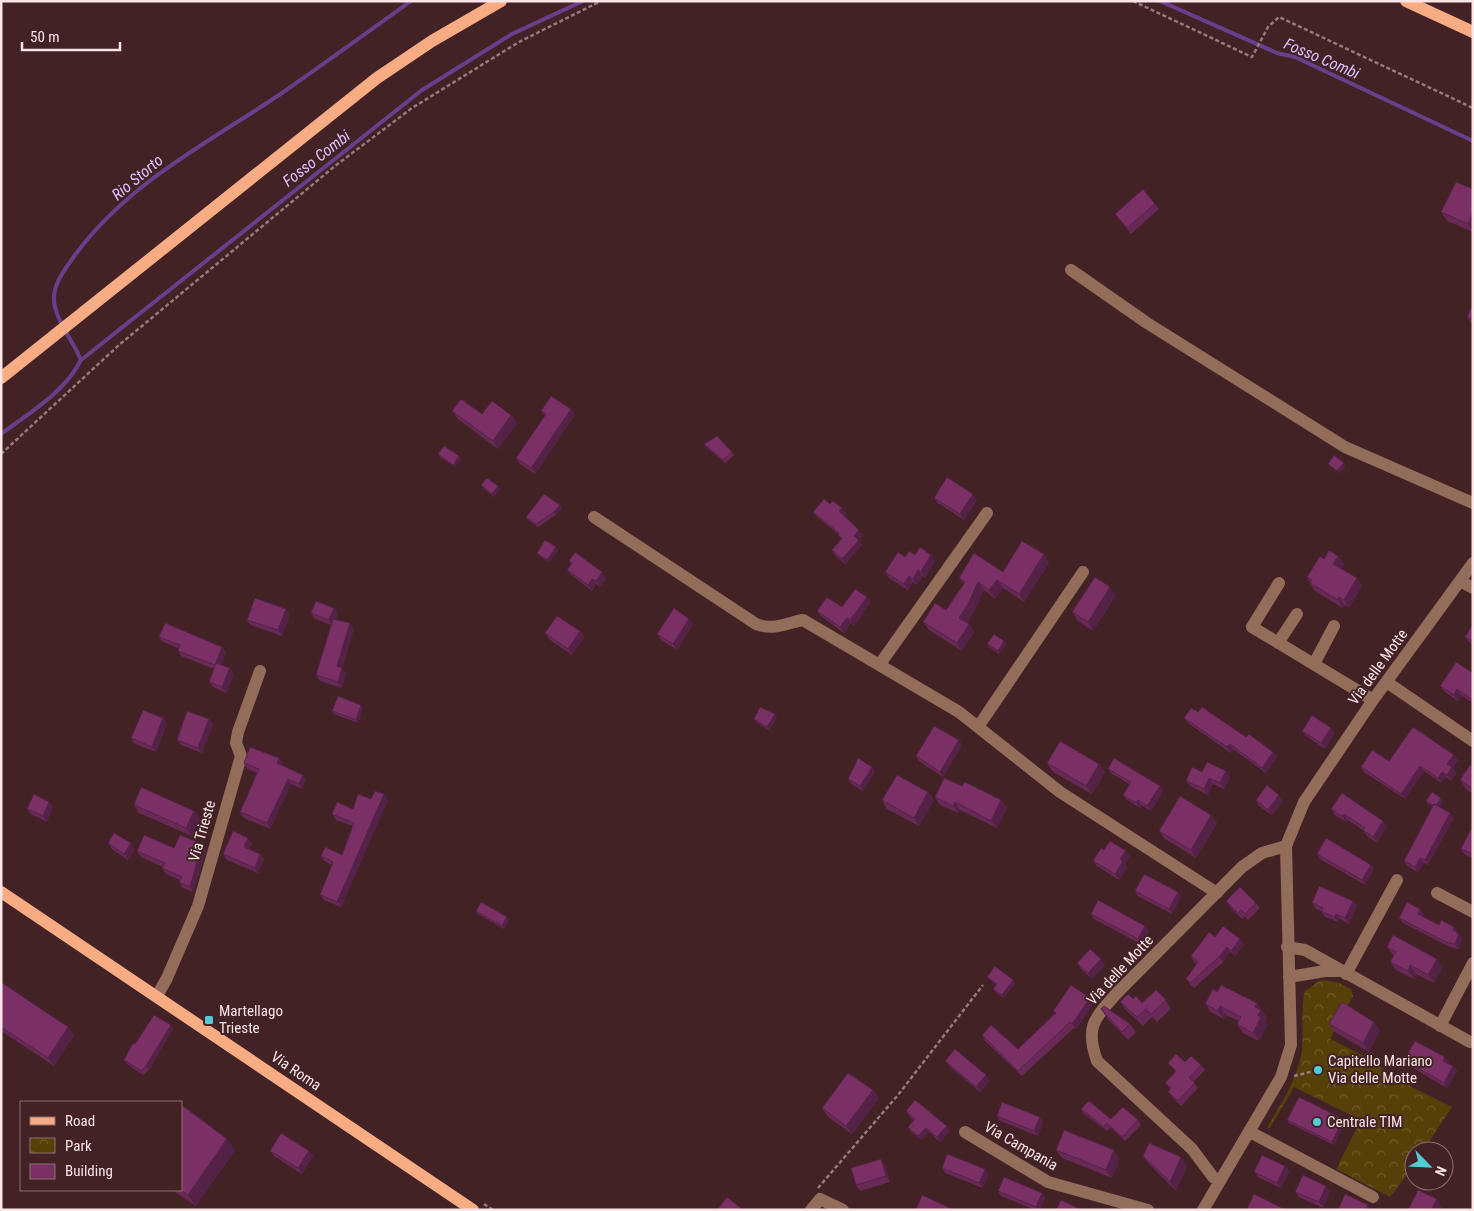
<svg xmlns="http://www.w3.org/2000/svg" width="1474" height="1211" font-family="'Roboto Condensed',sans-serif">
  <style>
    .park { fill: url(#park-crowns) }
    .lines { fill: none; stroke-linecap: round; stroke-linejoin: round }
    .stream { stroke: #66408b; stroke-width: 4 }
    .path { stroke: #967a7c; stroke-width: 2.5; stroke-dasharray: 4 2.5; stroke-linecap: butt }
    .minor { stroke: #926d5a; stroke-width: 12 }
    .major { stroke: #f7ac83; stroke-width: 12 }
    .wall { fill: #692957 }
    .shaded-wall { fill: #552247 }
    .building { fill: #7a3065; stroke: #552247 }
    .poi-dot { fill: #51ccd4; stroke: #422225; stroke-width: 2 }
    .labels { text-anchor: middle; stroke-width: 4; stroke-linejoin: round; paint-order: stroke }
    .street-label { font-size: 15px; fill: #fce5e6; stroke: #422225 }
    .poi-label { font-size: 15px; fill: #fce5e6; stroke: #422225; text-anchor: start }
    .water-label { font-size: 16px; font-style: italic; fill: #ddc0ff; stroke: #422225 }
  </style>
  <defs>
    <pattern id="park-crowns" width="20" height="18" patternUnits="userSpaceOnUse" patternTransform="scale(1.25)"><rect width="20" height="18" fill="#564008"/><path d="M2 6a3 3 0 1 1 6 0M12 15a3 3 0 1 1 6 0" fill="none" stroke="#6f5b2c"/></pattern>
  </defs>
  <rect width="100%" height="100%" fill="#422225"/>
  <!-- park -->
  <path class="park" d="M1321,980L1337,982L1351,989L1353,996L1330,1039L1378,1063L1388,1075L1452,1107L1423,1151H1414V1166L1390,1197L1336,1169L1361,1120L1294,1087L1270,1128H1267C1281,1103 1298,1079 1302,1050C1304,1030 1300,1011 1305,991Z"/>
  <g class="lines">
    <!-- stream -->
    <path class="stream" d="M1160,1L1277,53L1295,57L1473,141
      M81,360L422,90L512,34L583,1
      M1,434C29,413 65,392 81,360C74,342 53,317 54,298C54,282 66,268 75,255C130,181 208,143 282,93C325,63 368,32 411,1"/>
    <!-- path -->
    <path class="path" d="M1133,1L1252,57L1268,27L1279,17L1473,108
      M1,454L119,345L335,166L412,108L519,42L601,1
      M1294,1076L1318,1070
      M818,1188L898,1095L983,985
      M484,1204L493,1210"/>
    <!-- minor -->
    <path class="minor" d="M1071,270L1147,323L1345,447L1473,503
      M594,517L756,624C773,631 786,623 803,620L959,712L1060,792L1217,893
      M1460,581L1473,588
      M1279,583L1252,627L1373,700
      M1278,643L1297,614
      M880,664L987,513
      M1314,664L1334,626
      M1388,683L1473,741
      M978,727L1083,572
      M1437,893L1473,912
      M1287,947L1305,950L1470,1042
      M1346,974L1397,880
      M1289,977L1325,971H1342
      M157,996L167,978L198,906L241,756L236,743L238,732L260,671
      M1440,1026L1473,963
      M965,1132L1048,1182L1148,1210
      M1250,1132L1373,1197
      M1219,1181L1213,1177L1192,1149L1097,1061C1085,1027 1094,1019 1116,994L1242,867L1262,853L1286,846
      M811,1210L820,1199L843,1210
      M1203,1210L1281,1077L1291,1045L1286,846L1304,802L1373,700L1473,563"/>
    <!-- major -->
    <path class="major" d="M1406,1L1473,32
      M1,378L377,78L432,41L501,1
      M1,892L473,1210"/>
  </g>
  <!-- wall -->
  <path class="wall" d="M1473,189V232L1447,221L1441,212Z
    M1155,204L1159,209L1131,234L1115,214Z
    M1473,304V324L1471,323L1467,317Z
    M452,411L482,414L511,415L517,423L498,449L458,419Z
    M541,411L575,415L535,474L520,464L516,458L545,416Z
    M704,444L732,452L734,455L725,463L706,447Z
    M438,454L459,456L461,459L455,467L440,457Z
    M481,485L500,489L494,497L483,488Z
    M934,498L977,500L964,520L938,503Z
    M830,504L842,508L846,513L844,515L863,535L858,540L862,545L845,564L835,555L832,550L841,539L838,534L817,517L813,512Z
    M562,508L556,515L538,527L528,520L526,517Z
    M558,550L549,563L539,555L537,553Z
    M915,555L935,561L925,578L922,576L917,585L913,582L908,590L889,578L885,572L905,557Z
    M1338,556L1344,564L1341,569L1362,586L1349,608L1345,605L1343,608L1315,591L1310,583V582L1307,577L1324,559Z
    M569,561L602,572L606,578L600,587L596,584L592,591L571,575L567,570L571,564Z
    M1049,563L1024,602L1003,588L995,599L984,590L974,612L967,623L969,624L974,632L962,651L929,630L923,622L946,610L964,584L959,578L1003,572Z
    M1116,595L1093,631L1078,621L1072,612Z
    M867,597L871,602L854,626L851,623L844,633L821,616L817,611L842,607Z
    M334,608L338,614L336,619L354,629L342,668L346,673L342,688L320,681L316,675L331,625L315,619L311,613Z
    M286,609L290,615L282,636L251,625L247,620Z
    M693,624L677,650L661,640L657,634Z
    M1473,624V644L1469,642L1465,637Z
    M580,631L584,637L572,655L549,639L545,633Z
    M159,637L222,647L226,652L221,665L230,668L234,674L226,693L213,687L209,682L214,669L181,656L178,651V648L163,642Z
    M987,644H1006L999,654L989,647Z
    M1473,673V703L1462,696L1458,701L1445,692L1440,686Z
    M363,708L358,723L334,714L332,711Z
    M1198,712L1246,737L1277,757L1266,773L1233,749L1231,753L1188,723L1184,718Z
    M777,717L769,730L756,722L754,719Z
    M163,718L167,724L156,752L135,744L131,738Z
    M209,719L213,725L202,753L181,745L177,740Z
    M1331,728L1335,733L1325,749L1306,736L1302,731Z
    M959,740L962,745L943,777L919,761L916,756Z
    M1454,755L1458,760L1453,767L1456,773L1451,781L1446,777L1441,783L1424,771L1405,799L1364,772L1361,767L1389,761Z
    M279,758L283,763L282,765L303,775L306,780L302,789L291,784L270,829L244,818L240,812L257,773L247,769L244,763Z
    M1047,763L1099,764L1105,772L1092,794L1053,772Z
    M1473,767V794L1466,789L1460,780Z
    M1108,769L1160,786L1163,791L1151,811L1141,805L1140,808L1126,799L1123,795L1129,784L1111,773Z
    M875,771L863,791L851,784L848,779Z
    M1202,772L1230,777L1224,789L1213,784L1208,795L1190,786L1186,781Z
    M962,786L1001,800L1007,808L997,828L960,810L958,813L940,805L935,797Z
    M928,792L934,800L919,826L887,809L882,800Z
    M1279,795L1283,801L1272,815L1259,806L1256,800Z
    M371,799L388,800L341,907L324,900L320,895L332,865L324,861L321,856L342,855L353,826L336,820L332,814L353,809Z
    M1426,801H1443L1439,807L1450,813L1454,818L1428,865L1424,863L1418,872L1407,866L1404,861L1433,806L1428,804Z
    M49,802L53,807L47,822L31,814L27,809Z
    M134,805L194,811L200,819L192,836L139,813Z
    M1331,809L1383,821L1387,826L1377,843L1367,836L1363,830L1348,820L1346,822L1335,815Z
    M1211,815L1217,823L1196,858L1165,839L1159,831Z
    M1473,830V858L1465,855L1461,849Z
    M108,843H131L135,849L128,860L112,849Z
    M252,843L249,849L260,854L264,859L258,873L227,860L223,854Z
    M174,848L206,850L193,892L183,888L179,882L180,880L166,874L162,868L163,867L141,857L137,851Z
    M1104,850L1130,856L1125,864L1127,867L1119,880L1097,866L1093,861Z
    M1317,854L1371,865L1374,869L1365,885L1320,859Z
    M1135,891L1181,897L1172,914L1138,896Z
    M1226,901L1256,903L1260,908L1248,920L1245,916L1242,919L1230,907Z
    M1353,901L1357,906L1349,924L1340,919L1338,922L1325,917L1321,911L1316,909L1312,903Z
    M1420,909L1424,914L1422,916L1439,925L1458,932L1457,933L1459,934L1463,939L1458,949L1450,947L1403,923L1399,918Z
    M476,911L509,920L504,929L478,914Z
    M1091,914L1149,931L1141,944L1094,919Z
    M1215,937L1244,944L1235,956L1230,952L1223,962L1194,988L1190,984L1186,979L1197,964L1194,962L1191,956Z
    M1387,947L1443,967L1434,983L1416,974L1414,979L1396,970L1390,962L1394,956Z
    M1101,959L1105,965L1092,979L1081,969L1077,963Z
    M987,977L1015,983L1004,998L995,992L993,989L996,985L989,979Z
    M1,982L68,1027L74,1035L54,1066L1,1031Z
    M1217,992L1257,1003L1267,1018L1265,1022L1267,1025L1259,1041L1243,1033L1237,1024L1239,1021L1226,1015L1224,1019L1211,1012L1205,1004Z
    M1090,998L1094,1003L1076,1029L1074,1028L1022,1076L985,1041L982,1035L1018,1049L1055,1013L1053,1011Z
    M1133,999L1142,1003L1166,1000L1171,1009L1157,1022L1152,1017L1143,1026L1126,1010L1120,1002Z
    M1101,1009L1130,1024L1136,1032L1128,1040L1107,1018Z
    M1329,1024L1380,1030L1369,1052L1335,1032Z
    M173,1029L149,1070L143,1075L127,1064L124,1060Z
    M1445,1057L1449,1062L1448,1063L1453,1066L1457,1071L1447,1088L1408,1065L1404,1060Z
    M945,1061L990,1081L980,1092L949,1066Z
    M1185,1062L1201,1065L1205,1070L1193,1082L1198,1088L1181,1106L1172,1097L1168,1092L1170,1089L1165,1083L1176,1072L1168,1063Z
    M879,1098L852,1134L828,1117L822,1108Z
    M1081,1109L1111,1119L1138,1120L1141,1125L1125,1141L1111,1128L1107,1131L1084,1114Z
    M906,1111L950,1131L940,1142L929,1132L922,1140L911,1132L908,1127L914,1120L909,1116Z
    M997,1116L1040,1117L1043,1122L1038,1136L1000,1121Z
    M1343,1119L1345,1122L1334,1145L1289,1123L1287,1120Z
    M235,1150L196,1206L172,1190H181Z
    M1056,1150L1120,1159L1112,1178L1062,1158Z
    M270,1151H309L313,1156L302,1174L274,1156Z
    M1143,1156L1181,1157L1187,1166L1176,1191L1149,1164Z
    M885,1165L890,1182L860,1191L856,1185Z
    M1285,1166L1289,1172L1281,1188L1258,1177L1254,1172Z
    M942,1168L989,1174L983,1188L945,1173Z
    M1326,1186L1330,1192L1323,1208L1299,1197L1295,1192Z
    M998,1191L1042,1193L1045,1198L1040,1210H1035L1001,1196Z"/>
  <!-- shaded-wall -->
  <path class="shaded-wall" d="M1473,212V232L1468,224Z
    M571,409L575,415L535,474L531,468Z
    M511,415L517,423L498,449L493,441Z
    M459,456L461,459L455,467L453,465Z
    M1344,463L1346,466L1339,474L1337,471Z
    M498,486L500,489L494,497L492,494Z
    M973,494L977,500L964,520L960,514Z
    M560,505L562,508L556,515L554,512Z
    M842,508L846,513L843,516L839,511Z
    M859,530L863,535L857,541L854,536Z
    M859,540L862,545L845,564L842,559Z
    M556,547L558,550L549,563L547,560Z
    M1044,554L1049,563L1024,602L1019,594Z
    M931,555L935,561L925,578L921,572Z
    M1338,556L1344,564L1339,572L1333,564Z
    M918,570L922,576L917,585L913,579Z
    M602,572L606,578L600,587L596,581Z
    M909,576L913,582L908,590L904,584Z
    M1357,578L1362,586L1349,608L1344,600Z
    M592,579L596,584L592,591L588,585Z
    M997,580L1003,588L995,599L989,590Z
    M978,582L984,590L974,612L965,626L959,618Z
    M1110,587L1116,595L1093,631L1088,622Z
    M867,597L871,602L854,626L850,620Z
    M1339,597L1345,605L1343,608L1338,600Z
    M334,608L338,614L333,626L329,620Z
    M286,609L290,615L282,636L278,630Z
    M847,618L851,623L844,633L840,627Z
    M689,619L693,624L677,650L673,644Z
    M350,623L354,629L341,672L337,666Z
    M969,624L974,632L962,651L957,643Z
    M580,631L584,637L572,655L568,649Z
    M1004,641L1006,644L999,654L998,651Z
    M222,647L226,652L219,670L215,665Z
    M230,668L234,674L226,693L222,687Z
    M342,668L346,673L342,688L338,682Z
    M1457,689L1462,696L1458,701L1454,695Z
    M361,705L363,708L358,723L356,720Z
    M775,714L777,717L769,730L767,727Z
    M163,718L167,724L156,752L152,747Z
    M209,719L213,725L202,753L198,748Z
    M1331,728L1335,733L1325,749L1321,743Z
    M959,740L962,745L943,777L940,772Z
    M1230,744L1233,749L1231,753L1227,747Z
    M1273,752L1277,757L1266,773L1262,768Z
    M1454,755L1458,760L1453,767L1456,773L1451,781L1447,775V764Z
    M279,758L283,763L281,768L277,763Z
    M1099,764L1105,772L1092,794L1086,786Z
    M1420,766L1424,771L1405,799L1401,794Z
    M872,767L875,771L863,791L860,786Z
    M1226,771L1230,777L1224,789L1220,783Z
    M1442,772L1446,777L1441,783L1438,778Z
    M303,775L306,780L302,789L299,784Z
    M1209,778L1213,784L1208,795L1204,789Z
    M288,779L291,784L270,829L267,823Z
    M1160,786L1163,791L1151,811L1147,806Z
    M928,792L934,800L919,826L914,818Z
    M384,794L388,800L341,907L337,902Z
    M1279,795L1283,801L1272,815L1268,810Z
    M1441,798L1443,801L1438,809L1436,806Z
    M1001,800L1007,808L997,828L991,821Z
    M1138,800L1141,805L1140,808L1136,803Z
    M49,802L53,807L47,822L43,816Z
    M955,802L960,810L958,813L953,806Z
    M194,811L200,819L192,836L186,828Z
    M1450,813L1454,818L1428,865L1425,860Z
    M1344,814L1348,820L1346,822L1342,816Z
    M1211,815L1217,823L1196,858L1191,850Z
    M1383,821L1387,826L1377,843L1373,837Z
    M248,838L252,843L248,852L244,847Z
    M131,843L135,849L128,860L124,854Z
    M202,844L206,850L193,892L190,887Z
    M1126,851L1130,856L1125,864L1127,867L1119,880L1115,874L1120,859Z
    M260,854L264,859L258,873L255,868Z
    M1420,858L1424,863L1418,872L1415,867Z
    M1371,865L1374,869L1365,885L1362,880Z
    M1178,892L1181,897L1172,914L1169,909Z
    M1353,901L1357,906L1349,924L1345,918Z
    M1420,909L1424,914L1421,919L1418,914Z
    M1336,914L1340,919L1338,922L1334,917Z
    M507,917L509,920L504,929L502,926Z
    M1145,926L1149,931L1141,944L1138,939Z
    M1454,927L1458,932L1456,935L1453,930Z
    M1459,934L1463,939L1458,949L1455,944Z
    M1240,939L1244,944L1235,956L1231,951Z
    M1227,947L1230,952L1223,962L1219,957Z
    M1101,959L1105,965L1092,979L1088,973Z
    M1437,959L1443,967L1434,983L1428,975Z
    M1410,965L1416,974L1414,979L1408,971Z
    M1013,980L1015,983L1004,998L1002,995Z
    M1090,998L1094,1003L1076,1029L1072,1024Z
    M1257,1003L1267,1018L1265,1022L1267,1025L1259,1041L1253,1033L1258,1015L1255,1007Z
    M1220,1006L1226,1015L1224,1019L1218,1011Z
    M1374,1022L1380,1030L1369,1052L1363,1043Z
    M171,1025L173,1029L149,1070L146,1066Z
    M68,1027L74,1035L54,1066L48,1058Z
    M1445,1057L1449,1062L1447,1066L1443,1061Z
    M1453,1066L1457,1071L1447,1088L1444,1083Z
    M986,1075L990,1081L980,1092L976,1087Z
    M873,1090L879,1098L852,1134L846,1126Z
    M1040,1117L1043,1122L1038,1136L1034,1131Z
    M1343,1119L1345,1122L1334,1145L1332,1142Z
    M947,1126L950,1131L940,1142L937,1137Z
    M926,1128L929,1132L922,1140L918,1136Z
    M227,1139L235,1150L196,1206L188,1195Z
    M1114,1150L1120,1159L1112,1178L1106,1170Z
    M309,1151L313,1156L302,1174L298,1168Z
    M1181,1157L1187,1166L1176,1191L1170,1182Z
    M881,1159L885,1165L890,1182L886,1176Z
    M1285,1166L1289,1172L1281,1188L1277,1183Z
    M985,1169L989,1174L983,1188L979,1183Z
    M1326,1186L1330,1192L1323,1208L1319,1202Z
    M1042,1193L1045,1198L1040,1210H1038L1036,1207Z
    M1437,1199L1442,1208L1441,1210H1431Z
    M1368,1205L1371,1210H1365Z"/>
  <!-- building -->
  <path class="building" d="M1456,182L1473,189V212L1468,224L1441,212Z
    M1143,189L1155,204L1127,228L1115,214Z
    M1473,304V320L1467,317Z
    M551,396L571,409L531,468L516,458L546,414L541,411Z
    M461,399L482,414L492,401L511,415L493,441L452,411Z
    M717,436L732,452L723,460L704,444Z
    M444,446L459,456L453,465L438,454Z
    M1334,455L1344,463L1337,471L1328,464Z
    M947,477L973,494L960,514L934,498Z
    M487,478L498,486L492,494L481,485Z
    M544,494L560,505L554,512L536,524L526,517Z
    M824,499L830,504L833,501L842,508L839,511L859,530L854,536L859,540L842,559L832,550L842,538L838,535L839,533L813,512Z
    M545,540L556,547L547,560L537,553Z
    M1022,541L1044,554L1019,594L997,580L989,590L978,582L968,604L959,618L969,624L957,643L923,622L935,603L946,610L965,582L959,578L974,553L1003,572Z
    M920,547L931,555L921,572L918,570L913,579L909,576L904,584L885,572L898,552L905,557L909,551L915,555Z
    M1329,550L1338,556L1333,564L1357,578L1344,600L1339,597L1338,600L1310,583L1312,580L1307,577L1320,556L1324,559Z
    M575,552L602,572L596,581L592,579L588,585L567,570L572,563L569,561Z
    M1095,577L1110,587L1088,622L1072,612Z
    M855,589L867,597L850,620L847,618L840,627L817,611L827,597L842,607Z
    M255,598L286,609L278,630L247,620Z
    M316,601L334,608L329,620L311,613Z
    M674,608L689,619L673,644L657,634Z
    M557,616L580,631L568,649L545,633Z
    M333,619L350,623L337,666L342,668L338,682L316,675Z
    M165,623L222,647L215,665L178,651L180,645L159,637Z
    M1473,624V641L1465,637Z
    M994,634L1004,641L998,651L987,644Z
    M1456,662L1473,673V700L1457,689L1454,695L1440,686Z
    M216,663L230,668L222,687L209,682Z
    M338,696L361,705L356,720L332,711Z
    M760,707L775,714L767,727L754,719Z
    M1202,707L1246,737L1249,734L1273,752L1262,768L1230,744L1227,747L1184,718L1191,708L1198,712Z
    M143,710L163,718L152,747L131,738Z
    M187,711L209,719L198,748L177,740Z
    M1312,715L1331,728L1321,743L1302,731Z
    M934,726L959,740L940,772L916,756Z
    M1413,727L1454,755L1447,764L1452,767L1447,775L1442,772L1438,778L1420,766L1401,794L1361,767L1372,750L1389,761Z
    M1060,741L1099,764L1086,786L1047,763Z
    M250,747L279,758L277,763L303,775L299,784L288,779L267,823L240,812L259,769L244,763Z
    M858,758L872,767L860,786L848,779Z
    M1114,758L1160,786L1147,806L1138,800L1136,803L1123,795L1131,782L1108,769Z
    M1207,762L1226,771L1220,783L1209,778L1204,789L1186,781L1192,767L1202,772Z
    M1470,765L1473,767V789L1460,780Z
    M897,775L928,792L914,818L882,800Z
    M944,778L962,786L965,782L1001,800L991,821L955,802L953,806L935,797Z
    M1267,785L1279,795L1268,810L1256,800Z
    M141,787L194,811L186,828L134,805Z
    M375,791L384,794L337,902L320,895L333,862L321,856L325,847L342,855L354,823L332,814L337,802L353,809L358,794L371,799Z
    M1432,792L1441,798L1436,805L1434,804L1433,805L1426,801Z
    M1342,793L1383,821L1373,837L1363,830L1365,828L1344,814L1342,816L1331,809Z
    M34,794L49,802L43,816L27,809Z
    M1180,796L1211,815L1191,850L1159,831Z
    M1434,804L1450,813L1425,860L1420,858L1415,867L1404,861Z
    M1471,829L1473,830V854L1461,849Z
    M233,831L248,838L244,847L260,854L255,868L223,854Z
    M114,833L131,843L124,854L108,843Z
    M144,835L174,848L180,835L202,844L190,887L179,882L182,877L162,868L165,863L137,851Z
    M1326,838L1371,865L1362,880L1317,854Z
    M1110,841L1126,851L1120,859L1123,861L1115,874L1093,861L1101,848L1104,850Z
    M1144,874L1178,892L1169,909L1135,891Z
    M1319,886L1353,901L1345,918L1336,914L1334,917L1321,911L1323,908L1312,903Z
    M1240,887L1256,903L1245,914L1241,910L1238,913L1226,901Z
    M1098,900L1145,926L1138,939L1091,914Z
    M481,902L507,917L502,926L476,911Z
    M1407,902L1420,909L1418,914L1439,925L1441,920L1454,927L1453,930L1459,934L1455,944L1446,942L1399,918Z
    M1223,926L1240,939L1231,951L1227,947L1219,957L1190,983L1186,979L1198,962L1191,956L1209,932L1215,937Z
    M1393,935L1437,959L1428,975L1410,965L1408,971L1390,962L1396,952L1387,947Z
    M1090,949L1101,959L1088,973L1077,963Z
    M995,966L1013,980L1002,995L993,989L997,984L987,977Z
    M1,982L68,1027L48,1058L1,1027Z
    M1071,985L1090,998L1072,1024L1070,1022L1018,1071L982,1035L991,1025L1018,1049L1056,1013L1053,1011Z
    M1221,985L1257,1003L1255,1007L1261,1010L1258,1015L1261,1017L1253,1033L1237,1024L1241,1017L1220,1006L1218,1011L1205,1004L1213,989L1217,992Z
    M1156,990L1166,1000L1151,1014L1146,1009L1137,1017L1120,1002L1128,994L1133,999L1136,996L1142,1003Z
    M1342,1002L1374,1022L1363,1043L1329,1024Z
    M1104,1006L1130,1024L1122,1032L1101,1009Z
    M154,1015L171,1025L146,1066L141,1071L124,1060L133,1043L135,1044Z
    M1415,1041L1445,1057L1443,1061L1453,1066L1444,1083L1404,1060Z
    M955,1049L986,1075L976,1087L945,1061Z
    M1176,1054L1185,1062L1191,1056L1201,1065L1189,1078L1195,1083L1178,1101L1168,1092L1171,1088L1165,1083L1176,1071L1168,1063Z
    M848,1073L873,1090L846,1126L822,1108Z
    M1299,1097L1343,1119L1332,1142L1287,1120Z
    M915,1100L947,1126L937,1137L926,1128L918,1136L908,1127L915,1119L906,1111Z
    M1089,1101L1111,1119L1123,1107L1138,1120L1122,1137L1107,1123L1104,1127L1081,1109Z
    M1002,1102L1040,1117L1034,1131L997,1116Z
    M183,1106L227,1139L188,1195L181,1190V1108Z
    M1064,1130L1114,1150L1106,1170L1056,1150Z
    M281,1133L309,1151L298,1168L270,1151Z
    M1149,1143L1181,1157L1170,1182L1143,1156Z
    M947,1154L985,1169L979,1183L942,1168Z
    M1262,1155L1285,1166L1277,1183L1254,1172Z
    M881,1159L886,1176L856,1185L851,1168Z
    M1303,1175L1326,1186L1319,1202L1295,1192Z
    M1004,1177L1042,1193L1036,1207L998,1191Z
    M1418,1190L1437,1199L1431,1210H1408Z
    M1254,1194L1286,1210H1249L1247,1209Z
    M1345,1194L1368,1205L1365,1210H1338Z
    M922,1195L954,1210H916Z
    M727,1197L743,1210H717Z
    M1061,1200L1082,1210H1056Z"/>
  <!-- markers -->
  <g class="poi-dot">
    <rect x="204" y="1015" width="10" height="10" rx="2.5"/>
    <circle cx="1318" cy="1070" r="5"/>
    <circle cx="1317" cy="1122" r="5"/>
  </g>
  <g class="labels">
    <!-- street labels -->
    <g class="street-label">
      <text transform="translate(1378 667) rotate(-54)" y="5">Via delle Motte</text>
      <text transform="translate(202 831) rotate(-74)" y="5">Via Trieste</text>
      <text transform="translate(1120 970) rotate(-47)" y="5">Via delle Motte</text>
      <text transform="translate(296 1071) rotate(34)" y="5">Via Roma</text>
      <text transform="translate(1021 1146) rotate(30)" y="5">Via Campania</text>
    </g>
    <!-- poi labels -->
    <g class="poi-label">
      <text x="219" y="1016">Martellago<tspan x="219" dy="17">Trieste</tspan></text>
      <text x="1328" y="1066">Capitello Mariano<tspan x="1328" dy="17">Via delle Motte</tspan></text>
      <text x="1327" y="1127">Centrale TIM</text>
    </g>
    <!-- water labels -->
    <g class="water-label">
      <text transform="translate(1322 58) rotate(23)" y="6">Fosso Combi</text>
      <text transform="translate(316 158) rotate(-38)" y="6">Fosso Combi</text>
      <text transform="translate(137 177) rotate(-40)" y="6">Rio Storto</text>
    </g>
  </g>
  <!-- border -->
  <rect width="1474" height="1211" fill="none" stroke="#fce5e6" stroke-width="5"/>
  <!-- legend -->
  <rect x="20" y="1101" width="162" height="90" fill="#422225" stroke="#8c7072"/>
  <rect x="30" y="1117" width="25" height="8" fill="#f7ac83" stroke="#8c7072"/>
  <text x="65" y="1126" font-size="15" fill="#fce5e6">Road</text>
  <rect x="30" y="1138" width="25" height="15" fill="url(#park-crowns)" stroke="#8c7072"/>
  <text x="65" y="1151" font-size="15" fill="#fce5e6">Park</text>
  <rect x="30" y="1164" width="25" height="15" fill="#7a3065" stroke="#8c7072"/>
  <text x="65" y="1176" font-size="15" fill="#fce5e6">Building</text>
  <!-- north arrow -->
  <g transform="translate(1429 1166) rotate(114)"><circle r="24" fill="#422225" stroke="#8c7072"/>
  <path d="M0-4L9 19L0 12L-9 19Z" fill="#51ccd4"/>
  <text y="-8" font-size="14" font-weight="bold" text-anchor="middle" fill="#fce5e6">N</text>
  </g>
  <!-- scale -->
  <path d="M22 42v8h98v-8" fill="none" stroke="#fce5e6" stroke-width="2.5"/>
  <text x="30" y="42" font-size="15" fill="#fce5e6" stroke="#422225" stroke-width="4" paint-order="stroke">50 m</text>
</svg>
